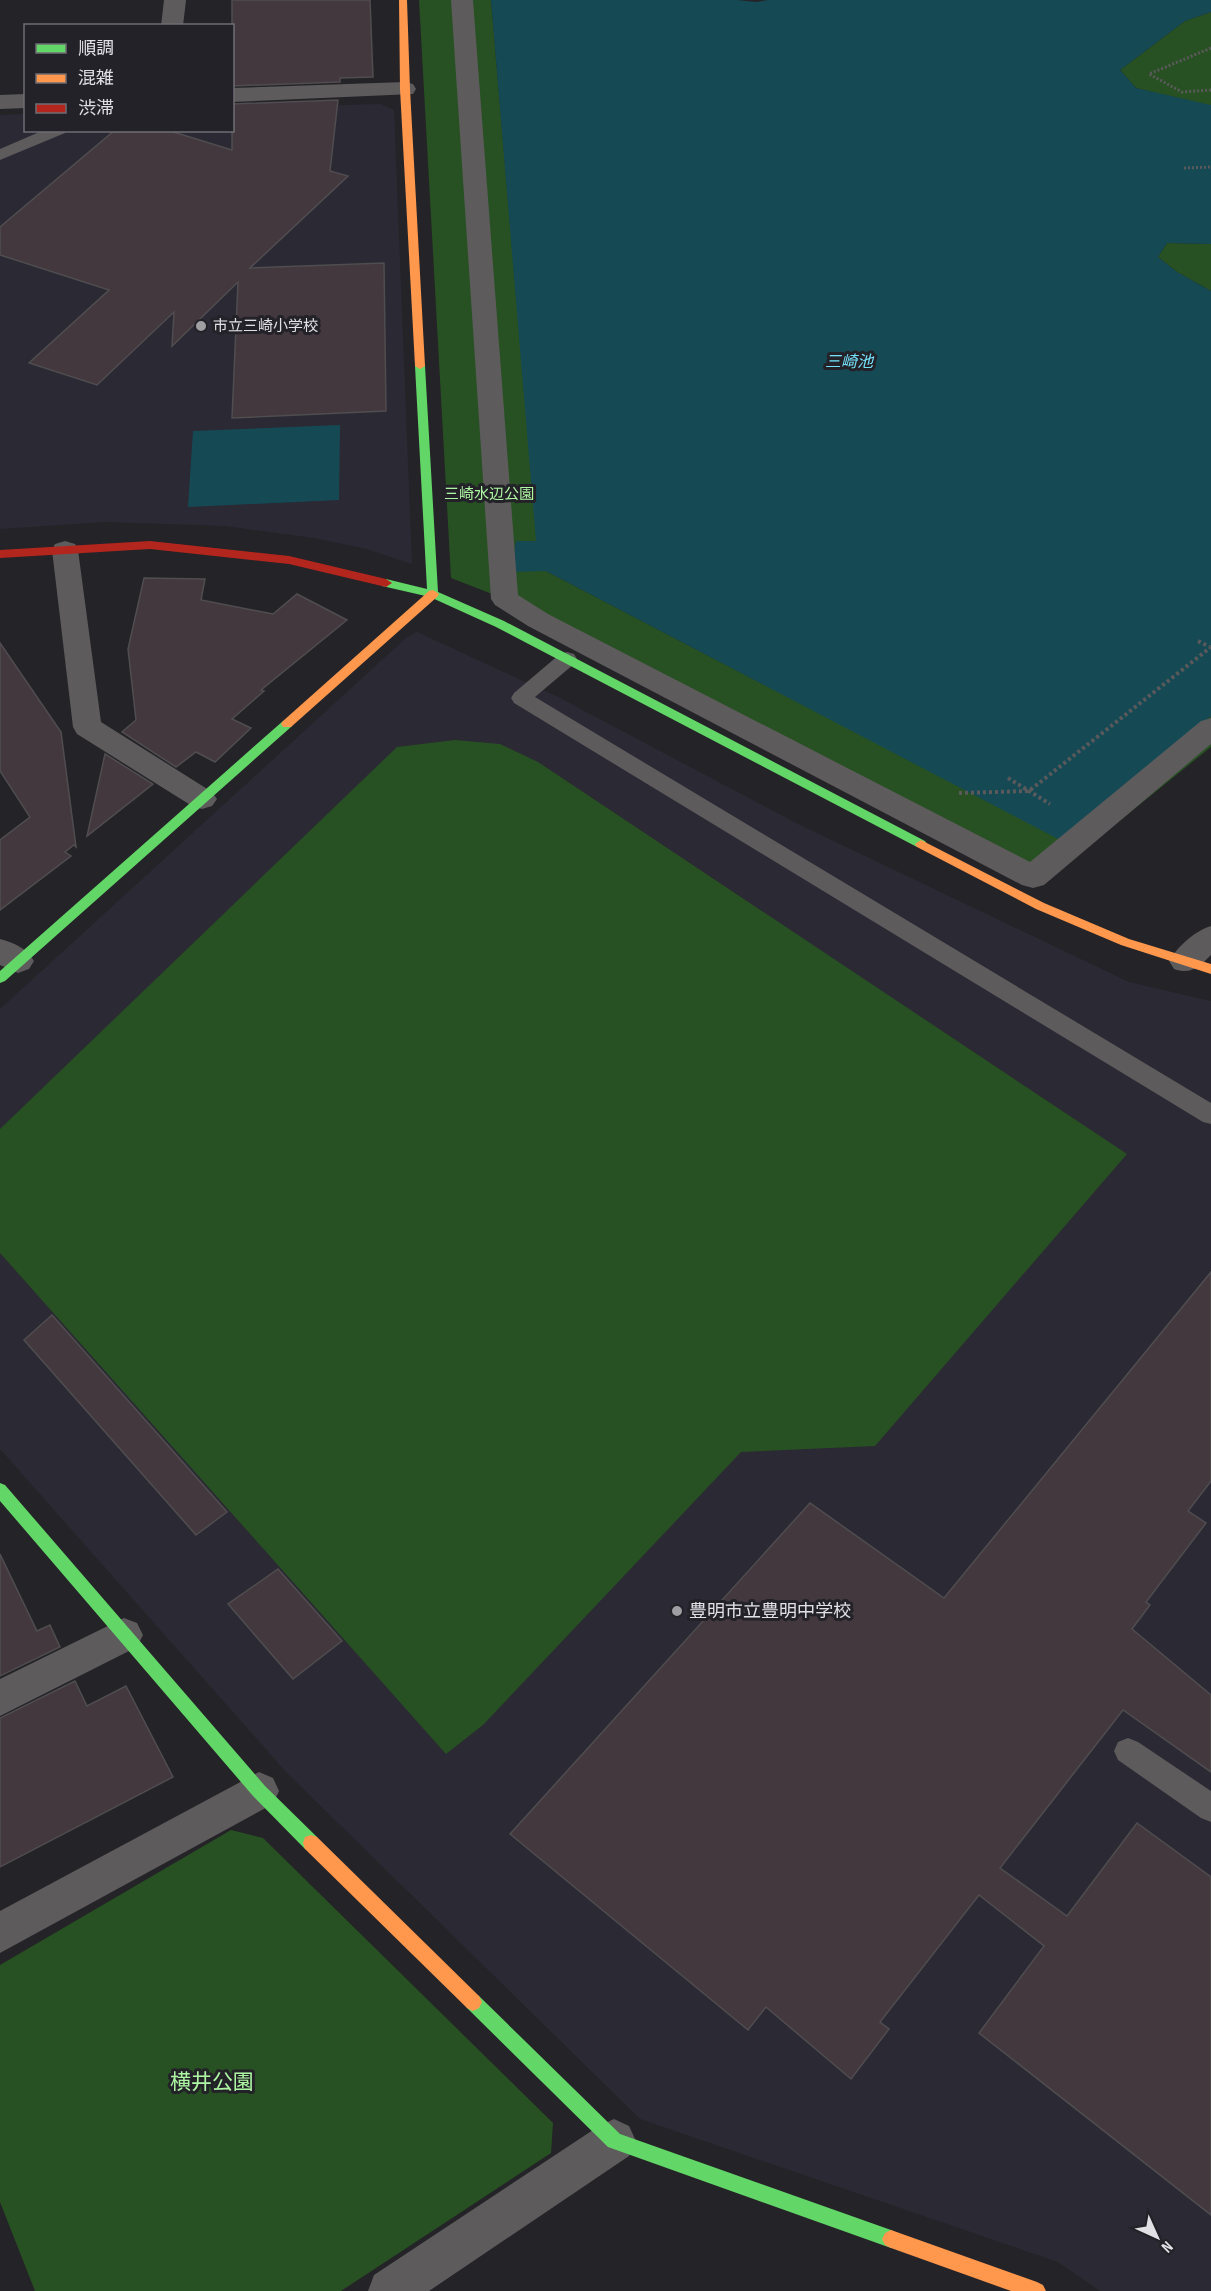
<svg xmlns="http://www.w3.org/2000/svg" width="1211" height="2291" font-family="'Sofia Sans Condensed','Noto Sans JP',sans-serif">
  <style>
    .built { fill: #2b2934 }
    .green { fill: #275122 }
    .water { fill: #154a55 }
    .building { fill: #44383f; stroke: #4f4d4f; stroke-width: 1.5 }
    .lines { fill: none; stroke-linecap: round; stroke-linejoin: round }
    .path-far1 { stroke: #5a595b; stroke-width: 3; stroke-dasharray: 2 2; stroke-linecap: butt }
    .path { stroke: #5a595b; stroke-width: 4; stroke-dasharray: 3 3; stroke-linecap: butt }
    .lane { fill: #5d5b5c; fill-rule: evenodd }
    .street { fill: #5d5b5c; fill-rule: evenodd }
    .fast { fill: #63d668; fill-rule: evenodd }
    .slow { fill: #ff974d; fill-rule: evenodd }
    .jam { fill: #b3261e; fill-rule: evenodd }
    .poi-dot { fill: #9f9ea2; stroke: #232228; stroke-width: 2 }
    .labels { text-anchor: middle; stroke-width: 6; stroke-linejoin: round; paint-order: stroke }
    .far-poi-label { font-size: 15px; fill: #e1e0e4; stroke: #232228; text-anchor: start }
    .far-park-label { font-size: 15px; fill: #adf6a2; stroke: #232228 }
    .far-water-label { font-size: 16px; font-style: italic; fill: #73e0f9; stroke: #232228 }
    .poi-label { font-size: 18px; fill: #e1e0e4; stroke: #232228; text-anchor: start }
    .near-park-label { font-size: 21px; fill: #adf6a2; stroke: #232228 }
  </style>
  <rect width="100%" height="100%" fill="#242327"/>
  <!-- built -->
  <path class="built" d="M381,104L394,110L412,564L367,549L314,538L225,526L105,522L0,529V115L25,114L26,130H232L233,108Z
    M417,632L558,697L798,824L1129,982L1211,1001V2291H1100L1058,2262L640,2119L286,1772L0,1449V1009L406,638Z"/>
  <!-- green -->
  <path class="green" d="M419,0H491L537,541L516,542L511,571H546L1064,841L1211,716V747L1050,877L505,599L451,578Z
    M1211,12V106L1136,88L1120,70L1185,21Z
    M1167,243L1211,244V291L1177,272L1158,257Z
    M455,740L500,744L538,762L1127,1154L875,1446L741,1452L483,1725L446,1754L0,1253V1129L397,747Z
    M231,1830L263,1838L553,2123L551,2153L341,2291H35L0,2202V1965Z"/>
  <!-- water -->
  <path class="water" d="M491,0H737L756,2L768,0H1211V12L1185,21L1120,70L1136,88L1211,105V244L1167,243L1158,257L1177,272L1211,291V716L1064,842L546,571L511,572L516,541H536Z
    M340,425L339,500L188,507L193,431Z"/>
  <!-- building -->
  <path class="building" d="M232,0H370L373,77L340,78V82L232,86Z
    M338,100L330,171L348,176L250,268L384,263L386,411L232,418L238,282L172,346L174,312L97,385L29,363L109,290L0,255V227L115,130H167L232,150V104Z
    M144,578L205,579L201,600L273,614L297,594L347,620L261,690L264,691L232,719L251,728L215,762L196,752L176,767L122,732L136,720L128,649Z
    M0,643L61,732L76,847L74,845L65,852L71,856L0,910V840L30,817L0,771Z
    M105,754L153,784L87,836Z
    M1211,1272V1481L1188,1511L1206,1523L1146,1602L1150,1605L1132,1629L1211,1695V1772L1123,1710L1000,1868L1067,1916L1137,1823L1211,1877V2215L979,2033L1044,1946L979,1895L880,2022L889,2029L851,2079L766,2007L748,2030L510,1834L810,1503L944,1598Z
    M52,1315L227,1512L196,1535L24,1340Z
    M0,1554L37,1631L50,1625L60,1647L0,1676Z
    M278,1569L342,1641L293,1679L228,1604Z
    M75,1681L87,1706L126,1686L173,1777L0,1867V1718Z"/>
  <g class="lines">
    <!-- path-far1 -->
    <path class="path-far1" d="M1211,48L1149,74L1182,92L1211,90
      M1184,168L1211,167"/>
    <!-- path -->
    <path class="path" d="M1198,641L1210,647
      M1008,778L1050,804
      M959,793L1029,791L1211,647"/>
    <!-- lane -->
    <path class="lane" d="M44,130H67L65,133L0,160V149Z
      M567,652L574,654L577,659L574,664L535,697L1211,1103V1124L1203,1122L514,703L511,698L514,693L560,654Z
      M1128,1738L1138,1742L1211,1791V1822L1201,1818L1118,1760L1114,1751L1118,1742Z"/>
    <!-- street -->
    <path class="street" d="M164,0H186L183,26H161Z
      M451,0H473L518,595L548,614L1030,862L1201,721L1211,718V744L1044,885L1033,888L1022,885L528,626L495,605L491,599Z
      M405,82L413,84L416,89L413,94L232,102V88Z
      M26,94V108L0,109V95Z
      M65,541L75,544L78,550L101,722L212,792L217,799L212,806L202,809L192,806L77,734L73,727L52,550L55,544Z
      M1211,926V955C1199,967 1191,975 1174,969L1169,961C1178,946 1195,931 1211,926Z
      M0,939C14,943 27,948 34,961L29,969L18,973L0,965Z
      M124,1618L137,1623L143,1635L137,1647L0,1716V1679Z
      M259,1772L273,1778L279,1791L273,1804L0,1953V1911Z
      M614,2119L629,2126L636,2141L629,2156L429,2291H368L374,2275L599,2126Z"/>
    <!-- fast -->
    <path class="fast" d="M420,363L425,366L438,592L504,621L925,841L927,844L925,847H917L496,627L430,597L382,586L380,583L386,579L427,589L415,366Z
      M287,720L291,721L293,724L291,727L5,981L0,983V971L283,721Z
      M0,1483L5,1485L265,1786L317,1837L319,1843L317,1849L311,1851L305,1849L253,1796L0,1501Z
      M473,1993L479,1996L620,2134L891,2230L897,2233L900,2239L897,2245L891,2248L608,2147L467,2008L464,2002L467,1996Z"/>
    <!-- slow -->
    <path class="slow" d="M399,0H407L410,89L425,366L420,369L415,366L400,89Z
      M433,590L439,594L437,597L291,727H283L281,724L283,721L429,591Z
      M921,840L1044,903L1129,939L1211,964V974L1121,945L1036,909L917,847L915,844Z
      M311,1835L317,1837L479,1996L482,2002L479,2008L473,2011L467,2008L305,1849L303,1843L305,1837Z
      M891,2230L1037,2282L1043,2285L1046,2291H1011L891,2248L885,2245L882,2239L885,2233Z"/>
    <!-- jam -->
    <path class="jam" d="M150,541L289,556L386,579L392,583L386,587L289,564L150,549L0,558V550Z"/>
  </g>
  <!-- markers -->
  <g class="poi-dot">
    <circle cx="201" cy="326" r="6"/>
    <circle cx="677" cy="1611" r="6"/>
  </g>
  <g class="labels">
    <!-- far-poi labels -->
    <g class="far-poi-label">
      <text x="213" y="331">市立三崎小学校</text>
    </g>
    <!-- far-park labels -->
    <g class="far-park-label">
      <text x="489" y="499">三崎水辺公園</text>
    </g>
    <!-- far-water labels -->
    <g class="far-water-label">
      <text x="849" y="367">三崎池</text>
    </g>
    <!-- poi labels -->
    <g class="poi-label">
      <text x="689" y="1617">豊明市立豊明中学校</text>
    </g>
    <!-- near-park labels -->
    <g class="near-park-label">
      <text x="212" y="2089">横井公園</text>
    </g>
  </g>
  <!-- legend -->
  <rect x="24" y="24" width="210" height="108" fill="#232228" stroke="#6f6e73" stroke-width="1.5"/>
  <rect x="36" y="44" width="30" height="9" fill="#63d668" stroke="#6f6e73" stroke-width="1.5"/>
  <text x="78" y="54" font-size="18" fill="#e1e0e4">順調</text>
  <rect x="36" y="74" width="30" height="9" fill="#ff974d" stroke="#6f6e73" stroke-width="1.5"/>
  <text x="78" y="84" font-size="18" fill="#e1e0e4">混雑</text>
  <rect x="36" y="104" width="30" height="9" fill="#b3261e" stroke="#6f6e73" stroke-width="1.5"/>
  <text x="78" y="114" font-size="18" fill="#e1e0e4">渋滞</text>
  <!-- north arrow -->
  <g transform="translate(1157 2237) rotate(135)" stroke="#232228" stroke-width="4.5" paint-order="stroke">
  <path d="M0-4.5L10 22L0 15L-10 22Z" fill="#e1e0e4"/>
  <text y="-9" font-size="16" font-weight="bold" text-anchor="middle" fill="#e1e0e4">N</text>
  </g>
</svg>
